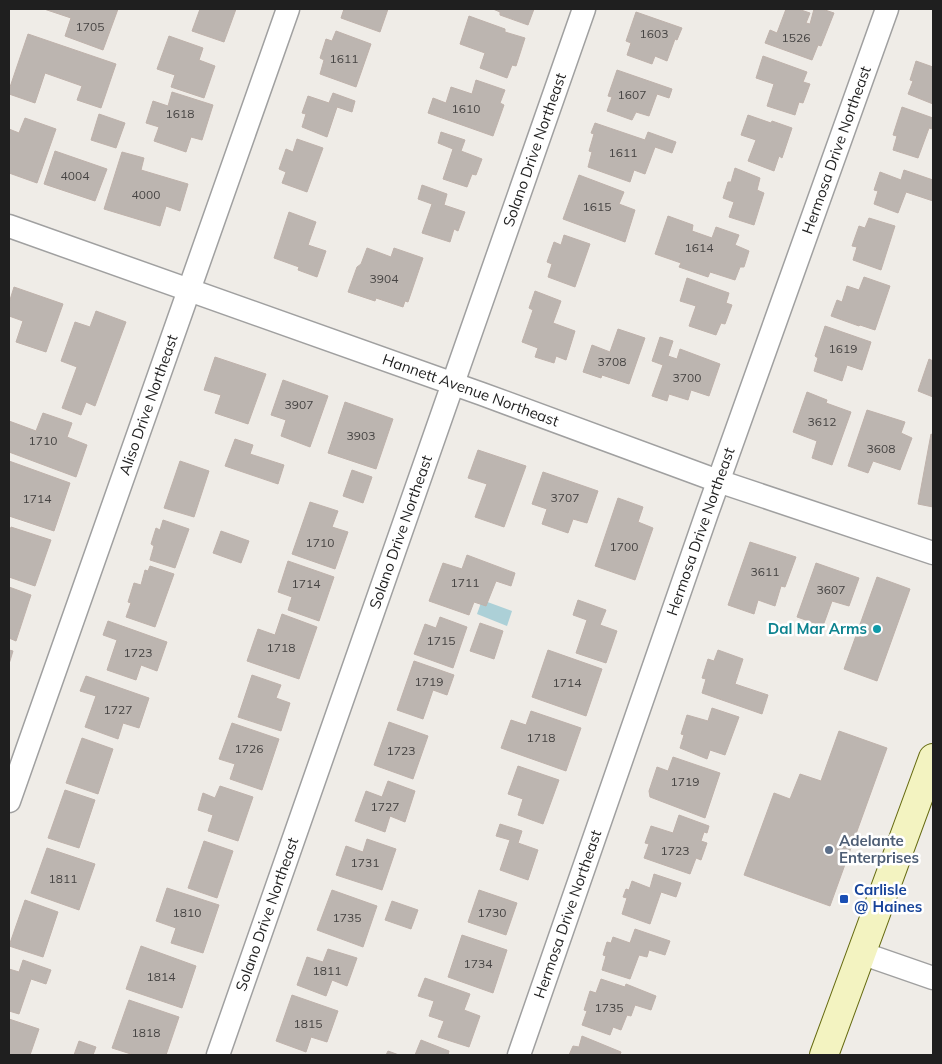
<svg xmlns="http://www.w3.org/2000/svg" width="942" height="1064" font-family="Mulish,sans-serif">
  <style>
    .water { fill: #acd0d7 }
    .building { fill: #bcb5b0; stroke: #bfb2ab }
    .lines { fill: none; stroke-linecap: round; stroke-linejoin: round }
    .minor-casing { stroke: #a0a0a0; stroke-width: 25 }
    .secondary-casing { stroke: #666b11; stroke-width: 30 }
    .minor { stroke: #fff; stroke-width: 22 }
    .secondary { stroke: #f3f3c1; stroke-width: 28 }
    .culture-dot { fill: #0f9aa8; stroke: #fff; stroke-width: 2 }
    .service-dot { fill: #5c6f8a; stroke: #fff; stroke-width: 2 }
    .transit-dot { fill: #1a4fb4; stroke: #fff; stroke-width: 2 }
    .labels { text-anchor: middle; stroke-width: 5; stroke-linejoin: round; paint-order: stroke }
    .number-label { font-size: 12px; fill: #464443 }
    .street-label { font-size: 15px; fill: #1f1f1f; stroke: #fff }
    .culture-label { font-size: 15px; font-weight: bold; fill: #0d838f; stroke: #fff; text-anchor: end }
    .service-label { font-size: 15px; font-weight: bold; fill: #4e5e75; stroke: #fff; text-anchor: start }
    .transit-label { font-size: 15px; font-weight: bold; fill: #164399; stroke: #fff; text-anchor: start }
  </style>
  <rect width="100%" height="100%" fill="#efece7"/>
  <!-- water -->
  <path class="water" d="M482,600L512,611L507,626L477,614Z"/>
  <!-- building -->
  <path class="building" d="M44,9H118L103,50L65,36L71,18Z
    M200,9H236L224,42L192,31Z
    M344,9H388L380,32L341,18Z
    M493,9H534L528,25L500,15V12Z
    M786,9H798L810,13L806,23L810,24L814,9H822L834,13L821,46L818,45L812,60L765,43L770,30L777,33Z
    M636,12L682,28L677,40L675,39L667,61L655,56L652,64L627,55L631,43L626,41Z
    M469,16L505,29V32L525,38L516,66L512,65L507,78L480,68L485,53L460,44Z
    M336,31L371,44L356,87L320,74L324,60L320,58L326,39L332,41Z
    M28,34L116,64L101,108L77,100L82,86L45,73L35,103L9,94V90Z
    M169,36L203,48L199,60L215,66L204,98L171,87L175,75L157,69Z
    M763,56L807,72L803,82L810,84L803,103L799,102L795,115L767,106L774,84L756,78Z
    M916,61L933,67V104L908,94L913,81L910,80Z
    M617,70L672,89L669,98L657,94L649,116L636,112L632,120L607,111L612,97L608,96Z
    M476,80L505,90L500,103L504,105L493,136L428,113L433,98L446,103L451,87L472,94Z
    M172,92L213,105L202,140L191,137L186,152L154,141L159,127L146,123L153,101L168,106Z
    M333,93L355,101L352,112L337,107L327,137L302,127L306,114L302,113L308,96L329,103Z
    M902,107L933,118V129L929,128L918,158L893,150L897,136L893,135Z
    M99,114L125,123L116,148L91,140Z
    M748,115L771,123L772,121L792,128L782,158L779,156L774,171L748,161L756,140L741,135Z
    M25,118L56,129L37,183L9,173V129L19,133Z
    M595,123L645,140L648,132L676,142L672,153L655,147L645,174L634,170L630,182L588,167L592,152L589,151L594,134L591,133Z
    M441,132L465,140L461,151L482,159L476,175L472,174L467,187L443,179L453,149L438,143Z
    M297,139L323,148L307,192L282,183L286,172L279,169L286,149L293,152Z
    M55,151L107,169L95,201L44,184Z
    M122,152L144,158L141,170L188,184L180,211L166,206L160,226L104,209Z
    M735,168L760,178L757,190L764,193L754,225L729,217L734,202L723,198L728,182H731Z
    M904,170L933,180V201L906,192L898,213L874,204L878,191L874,190L880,172L901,180Z
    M579,175L624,192L619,204L635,210L625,242L563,219Z
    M422,185L447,194L444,205L465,212L458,231L454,229L450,242L422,233L432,204L418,199Z
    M289,212L316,222L308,245L326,251L317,277L298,270L299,267L274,258Z
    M668,216L693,225L692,231L712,238L716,227L739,235L735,245L749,251L744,267H740L735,280L710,272L708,277L679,267L681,263L655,254Z
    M869,218L895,226L881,270L853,260L857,247L852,246L859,226L865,228Z
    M564,235L590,244L575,287L548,277L552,264L547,262L554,242L561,245Z
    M367,248L391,257L394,248L423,258L408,302L405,301L403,307L376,298L375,301L348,292L357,267L361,264Z
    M864,277L890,286L875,330L860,325L859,326L831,316L837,300L842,302L847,286L859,290Z
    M687,278L729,293L726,303L732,305L725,324L721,323L716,335L689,326L696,306L680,301Z
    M14,287L63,304L46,352L16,342L23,321L9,316V303Z
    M535,291L561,301L553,323L575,331L566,360L556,356L554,363L535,357L538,348L522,342L533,310L529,308Z
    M96,311L126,322L95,406L86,402L81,415L62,408L77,367L61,361L75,322L90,327Z
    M825,326L871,342L862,370L847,365L842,381L814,371L818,358L815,356Z
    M618,329L645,338L629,384L602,375L601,378L583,372L592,345L610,352Z
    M660,337L673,341L668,356L677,359L680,349L720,364L709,396L691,390L688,400L669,394L667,401L652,396L663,365L652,361Z
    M215,357L266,374L248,424L215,413L221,395L204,390Z
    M929,359L933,361V397L918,391Z
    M283,380L328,396L310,447L281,436L286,420L271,415Z
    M807,392L827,400L826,403L851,412L832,465L812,458L817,441L793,432Z
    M345,402L393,419L376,469L328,453Z
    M867,410L905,422L901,433L912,438L900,470L873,461L868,473L848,466Z
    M43,413L72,423L67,437L87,445L76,477L9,452V421L36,431Z
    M931,434L933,435V507L918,504Z
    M235,439L253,445L250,454L284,465L278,484L225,466Z
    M478,450L526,466L504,527L475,517L487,484L468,478Z
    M9,461L70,483L54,531L9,516Z
    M180,461L209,471L194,517L164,508Z
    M352,470L372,477L363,503L343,496Z
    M543,472L598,491L587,523L573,519L568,533L542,524L547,509L532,504Z
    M618,498L643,507L638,522L653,528L635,580L595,566Z
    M310,502L338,511L332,527L348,532L335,569L292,554Z
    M163,520L189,529L175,568L150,560L154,546L151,544L156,528L160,530Z
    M11,527L51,540L35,586L9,577V534Z
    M221,531L249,541L241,563L213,553Z
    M750,542L796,557L785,587L781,586L775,606L758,600L754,614L728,605Z
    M467,555L515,573L511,586L496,581L486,606L474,602L469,615L429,601L443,563L462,569Z
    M288,561L334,577L319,621L288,610L292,597L278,592Z
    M816,563L859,578L849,606L832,601L823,626L797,617Z
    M150,566L174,574L155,627L126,617L131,603L128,602L134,583L141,585L145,570L148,571Z
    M877,577L910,589L877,681L844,669Z
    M9,587L31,595L16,641L9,638Z
    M578,600L606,610L600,625L617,631L606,663L576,653L587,620L573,615Z
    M282,614L317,627L299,679L247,661L258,629L275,635Z
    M440,617L467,627L453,668L414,654L425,624L436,628Z
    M108,621L167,642L157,671L141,665L136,680L107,670L117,640L103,635Z
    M480,623L503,631L494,659L470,651Z
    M9,650L13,651L9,664Z
    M548,650L602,669L586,716L532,697Z
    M718,650L743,659L735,684L768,695L762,714L702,693L706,679L702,678L708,659L714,661Z
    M414,661L454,675L447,695L433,690L423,719L397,710Z
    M252,675L281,685L276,698L290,703L281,731L238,717Z
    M86,676L149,698L139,728L123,723L118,739L85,727L96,696L80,691Z
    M712,708L739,717L725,755L710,750L707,759L680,748L684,735L681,734L687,715L708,721Z
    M531,711L581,728L566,771L501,748L511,720L526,725Z
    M389,722L428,736L413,779L374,765Z
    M232,723L279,739L262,790L230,779L235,764L219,759Z
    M839,731L887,748L830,906L744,875L774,793L790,799L800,774L821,781Z
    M82,738L113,749L98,794L66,783Z
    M673,757L720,773L705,818L650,797L649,791L657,767L668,771Z
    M518,766L559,780L543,824L518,815L523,799L508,794Z
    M388,781L415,791L405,822L390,816L385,832L355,821L366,791L382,797Z
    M220,786L253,797L238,841L208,831L213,815L198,810L203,793L215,798Z
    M65,790L95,800L79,848L48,838Z
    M679,815L709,826L707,833L704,832L701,841L707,843L701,860L696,858L690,874L644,858L649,844L645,843L651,826L673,833Z
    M500,824L522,831L518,843L538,850L528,880L500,870L510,840L496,836Z
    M367,839L396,849L382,890L336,875L346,846L363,852Z
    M204,841L233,851L217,898L188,888Z
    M47,848L95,864L79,910L31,893Z
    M654,874L681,883L676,897L661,892L650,924L622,914L627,898L623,897L626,889L629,890L632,881L650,888Z
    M167,888L219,905L203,953L171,943L176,928L156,921Z
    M332,890L377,906L363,947L317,930Z
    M479,890L517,903L506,935L468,922Z
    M25,900L58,912L43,957L9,946Z
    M392,901L418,910L411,929L385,920Z
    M635,929L670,941L665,955L649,950L647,957L639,955L630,979L602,970L606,956L603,955L607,942L611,943L613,937L630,943Z
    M462,935L507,950L493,993L448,977Z
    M141,946L196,966L182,1008L126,989Z
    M328,949L357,958L347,986L332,980L326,996L297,985L307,957L323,962Z
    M23,960L51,970L46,984L31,979L19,1014L9,1011V969L19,972Z
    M425,978L470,994L464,1010L480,1016L469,1047L438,1037L444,1021L429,1016L434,1001L418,996Z
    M601,979L625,987L626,984L656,996L651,1010L635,1005L631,1016L627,1015L621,1030L613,1027L610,1035L582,1025L587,1011L584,1010L590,991L596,993Z
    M292,995L338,1011L327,1042L311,1037L306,1052L276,1041Z
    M129,1000L179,1017L166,1055H134L112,1048Z
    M9,1019L39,1029L30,1055H9Z
    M582,1036L621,1052L620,1055H569L573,1046L579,1047Z
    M421,1040L449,1051L448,1055H415Z
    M79,1041L96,1047L93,1055H74Z
    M388,1051L399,1055H386Z"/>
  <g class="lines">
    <!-- minor casing -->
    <g class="minor-casing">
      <g id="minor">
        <path id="s1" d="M9,226L482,394L718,481L933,553"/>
        <path id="s2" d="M9,801L288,9"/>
        <path d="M861,953L933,978"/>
        <path id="s3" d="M218,1055L584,9"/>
        <path id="s4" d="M519,1055L707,513L887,9"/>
      </g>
    </g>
    <!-- secondary casing -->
    <g class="secondary-casing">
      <path id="secondary" d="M824,1055L933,758"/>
    </g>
    <!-- minor -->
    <use href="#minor" class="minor"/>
    <!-- secondary -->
    <use href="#secondary" class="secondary"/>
  </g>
  <!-- markers -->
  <circle class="culture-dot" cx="877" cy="629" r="5"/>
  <circle class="service-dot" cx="829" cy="850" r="5"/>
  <rect class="transit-dot" x="839" y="894" width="10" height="10" rx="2.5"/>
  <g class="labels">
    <!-- number labels -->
    <g class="number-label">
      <text x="90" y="31">1705</text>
      <text x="654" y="38">1603</text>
      <text x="796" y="42">1526</text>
      <text x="344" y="63">1611</text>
      <text x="632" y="99">1607</text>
      <text x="466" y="113">1610</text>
      <text x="180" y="118">1618</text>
      <text x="623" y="157">1611</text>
      <text x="75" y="180">4004</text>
      <text x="146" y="199">4000</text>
      <text x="597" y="211">1615</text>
      <text x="699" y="252">1614</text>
      <text x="384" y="283">3904</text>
      <text x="843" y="353">1619</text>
      <text x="612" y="366">3708</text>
      <text x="687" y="382">3700</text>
      <text x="299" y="409">3907</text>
      <text x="822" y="426">3612</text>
      <text x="361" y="440">3903</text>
      <text x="43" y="445">1710</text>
      <text x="881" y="453">3608</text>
      <text x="565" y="502">3707</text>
      <text x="37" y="503">1714</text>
      <text x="320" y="547">1710</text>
      <text x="624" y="551">1700</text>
      <text x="765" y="576">3611</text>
      <text x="465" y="587">1711</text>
      <text x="306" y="588">1714</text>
      <text x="831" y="594">3607</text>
      <text x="441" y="645">1715</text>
      <text x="281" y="652">1718</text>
      <text x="138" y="657">1723</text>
      <text x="429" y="686">1719</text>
      <text x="567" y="687">1714</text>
      <text x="118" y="714">1727</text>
      <text x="541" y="742">1718</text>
      <text x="249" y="753">1726</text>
      <text x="401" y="755">1723</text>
      <text x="685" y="786">1719</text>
      <text x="385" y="811">1727</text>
      <text x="675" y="855">1723</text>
      <text x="365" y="867">1731</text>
      <text x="63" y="883">1811</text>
      <text x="187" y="917">1810</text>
      <text x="492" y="917">1730</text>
      <text x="347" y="922">1735</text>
      <text x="478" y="968">1734</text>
      <text x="327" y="975">1811</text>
      <text x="161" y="981">1814</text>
      <text x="609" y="1012">1735</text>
      <text x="308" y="1028">1815</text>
      <text x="146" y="1037">1818</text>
    </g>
    <!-- street labels -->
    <g class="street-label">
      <text dy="5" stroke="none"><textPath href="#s3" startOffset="959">Solano Drive Northeast</textPath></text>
      <text dy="5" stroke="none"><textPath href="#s4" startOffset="959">Hermosa Drive Northeast</textPath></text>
      <text dy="5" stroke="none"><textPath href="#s1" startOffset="490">Hannett Avenue Northeast</textPath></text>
      <text dy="5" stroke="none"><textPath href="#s2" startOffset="420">Aliso Drive Northeast</textPath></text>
      <text dy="5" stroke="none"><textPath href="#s4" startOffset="554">Hermosa Drive Northeast</textPath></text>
      <text dy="5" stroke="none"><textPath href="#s3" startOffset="554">Solano Drive Northeast</textPath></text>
      <text dy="5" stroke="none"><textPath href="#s3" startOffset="149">Solano Drive Northeast</textPath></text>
      <text dy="5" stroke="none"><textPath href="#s4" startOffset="149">Hermosa Drive Northeast</textPath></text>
    </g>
    <!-- culture labels -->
    <g class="culture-label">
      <text x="867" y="634">Dal Mar Arms</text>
    </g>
    <!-- service labels -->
    <g class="service-label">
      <text x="839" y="846">Adelante<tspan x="839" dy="17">Enterprises</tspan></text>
    </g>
    <!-- transit labels -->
    <g class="transit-label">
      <text x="854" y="895">Carlisle<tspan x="854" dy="17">@ Haines</tspan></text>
    </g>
  </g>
  <!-- border -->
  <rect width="942" height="1064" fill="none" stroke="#1f1f1f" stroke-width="20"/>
</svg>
